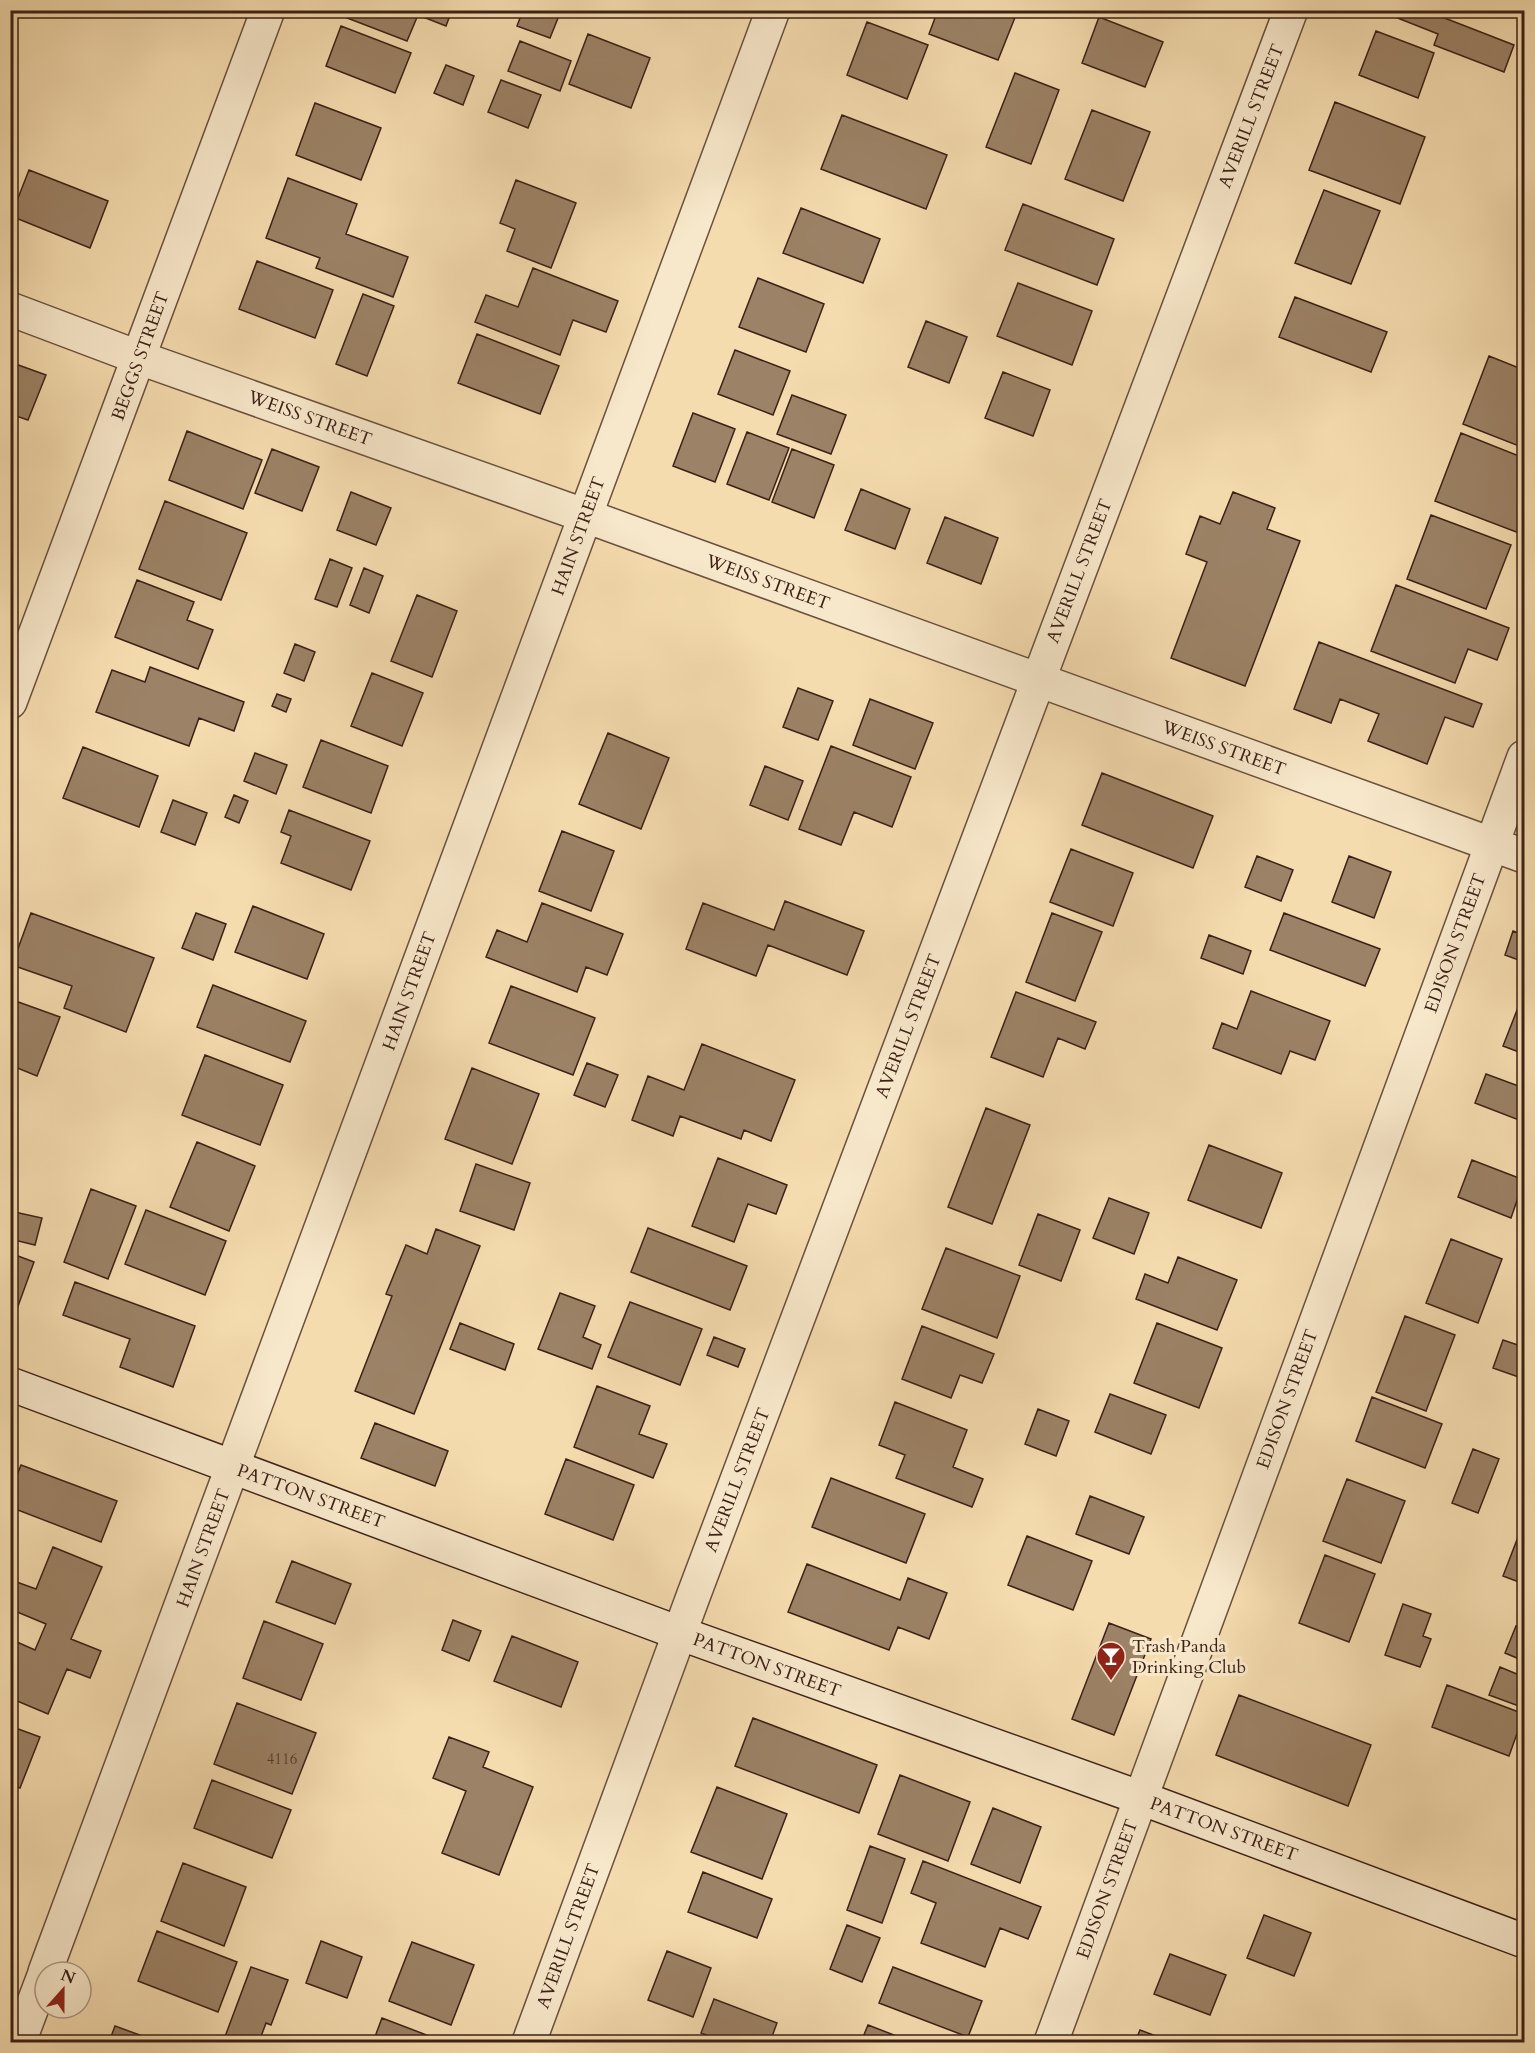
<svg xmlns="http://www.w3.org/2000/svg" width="1535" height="2053" font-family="Cardo,serif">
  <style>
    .building { fill: #9c8266; stroke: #3c2117; stroke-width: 1.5 }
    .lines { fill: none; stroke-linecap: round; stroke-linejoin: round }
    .street-casing { stroke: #6a503d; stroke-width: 36 }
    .secondary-casing { stroke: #3c2117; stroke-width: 36 }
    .street { stroke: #f8e8cb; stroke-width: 33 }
    .secondary { stroke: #f8e8cb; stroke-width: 33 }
    .labels { text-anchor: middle; stroke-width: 6; stroke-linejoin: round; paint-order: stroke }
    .number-label { font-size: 15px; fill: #54392b }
    .street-label { font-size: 18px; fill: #3c2117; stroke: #f8e8cb }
    .poi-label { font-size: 18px; fill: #3c2117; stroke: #f8e8cb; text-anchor: start }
  </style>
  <rect width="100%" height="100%" fill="#f5dcaf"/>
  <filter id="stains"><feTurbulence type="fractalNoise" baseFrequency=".00333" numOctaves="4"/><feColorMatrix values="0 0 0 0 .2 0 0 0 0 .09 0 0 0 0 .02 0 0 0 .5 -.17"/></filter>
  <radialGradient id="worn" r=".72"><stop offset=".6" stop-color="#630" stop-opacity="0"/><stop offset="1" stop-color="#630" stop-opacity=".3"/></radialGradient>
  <!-- building -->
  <path class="building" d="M344,10H452L446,26L418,15L407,41L342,16Z
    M523,10H555L560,13L550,38L517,26Z
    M938,10H1004L1016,15L998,60L929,34Z
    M1386,10H1445L1442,17L1514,45L1504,72L1434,45L1438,34L1385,13Z
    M1099,17L1163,42L1145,87L1082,63Z
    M867,22L928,45L907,99L847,75Z
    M341,26L411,53L395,93L326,66Z
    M1376,31L1434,53L1418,98L1359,75Z
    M588,34L650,58L631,108L569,84Z
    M520,41L571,61L560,91L508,71Z
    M446,65L474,76L463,105L434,93Z
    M1015,73L1059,90L1031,164L986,147Z
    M501,80L541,95L528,128L488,112Z
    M1335,102L1425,137L1400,204L1309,170Z
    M315,103L381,128L361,180L296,155Z
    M1092,110L1150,132L1123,201L1065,179Z
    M842,115L947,155L926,209L821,169Z
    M29,170L108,201L90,248L11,216Z
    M288,178L357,204L346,234L408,257L393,297L316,268L320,258L266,238Z
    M516,180L576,203L551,268L507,251L515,229L500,223Z
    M1324,190L1380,211L1351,284L1295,263Z
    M1023,204L1114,239L1097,285L1005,250Z
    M801,208L880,239L863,283L783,253Z
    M257,261L333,290L315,338L239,309Z
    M533,268L618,301L606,332L573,320L560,355L475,322L486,295L518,307Z
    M758,278L824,304L806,352L739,327Z
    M1018,283L1092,311L1072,365L997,336Z
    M363,294L394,306L367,376L336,364Z
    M1295,297L1387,332L1371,372L1279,337Z
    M926,321L967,337L949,383L908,367Z
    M477,334L559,366L540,414L458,383Z
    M735,350L790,371L773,415L718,394Z
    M1489,356L1524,370V448L1463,424Z
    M10,362L46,375L28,420L10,414Z
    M1003,372L1050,390L1033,436L985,418Z
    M792,395L846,415L831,454L777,434Z
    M693,413L735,429L715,482L673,466Z
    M187,431L262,460L243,509L169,480Z
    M747,432L789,448L769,500L727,484Z
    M1461,433L1524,458V518L1519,533L1435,501Z
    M272,449L319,467L302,511L255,493Z
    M792,449L834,465L814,518L772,502Z
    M861,489L910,509L895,549L845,530Z
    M351,492L391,508L376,545L337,530Z
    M1233,492L1275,508L1267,529L1300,541L1245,686L1171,658L1207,562L1186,554L1200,516L1220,524Z
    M165,501L247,533L221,600L139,569Z
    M1431,515L1511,545L1486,609L1407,579Z
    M945,517L998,538L981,584L927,563Z
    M330,559L352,568L337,607L315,599Z
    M364,568L383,576L369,613L350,605Z
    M137,580L194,602L187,620L213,630L198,669L115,637Z
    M1396,585L1509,628L1497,660L1468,649L1455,683L1371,651Z
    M417,595L457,611L432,677L391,661Z
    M1319,642L1482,704L1473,727L1445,717L1427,764L1368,741L1379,714L1340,699L1331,723L1294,709Z
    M295,644L315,652L304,681L284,673Z
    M150,667L244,702L234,731L199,718L189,746L96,712L112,670L145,682Z
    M372,673L423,693L402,746L351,726Z
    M798,688L833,701L818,740L783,727Z
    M277,694L291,699L286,712L272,706Z
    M870,699L933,723L915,769L853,745Z
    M608,733L669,758L641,829L579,804Z
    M321,740L388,766L371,813L303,787Z
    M831,746L911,777L892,827L854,812L841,845L799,829Z
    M83,747L158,776L139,827L63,798Z
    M255,753L287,765L276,794L244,781Z
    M765,766L803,781L788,820L750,805Z
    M1102,773L1213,816L1193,868L1082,825Z
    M234,795L248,801L239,823L225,817Z
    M173,800L207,813L195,845L161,832Z
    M289,810L370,841L351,890L281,863L291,836L281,832Z
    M562,831L614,851L591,911L539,891Z
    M1071,849L1133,873L1113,926L1050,902Z
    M1257,856L1293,870L1281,901L1245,887Z
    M1349,856L1391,872L1374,918L1332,902Z
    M785,901L864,931L847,975L768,945L756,976L686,949L703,903L774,930Z
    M542,903L623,934L607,975L586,967L577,992L486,957L497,930L527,942Z
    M253,906L324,934L307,979L235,952Z
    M31,913L154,958L126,1032L64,1008L72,986L12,965Z
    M196,913L226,924L213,960L182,948Z
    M1052,913L1102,932L1075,1001L1026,982Z
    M1284,913L1380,949L1365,986L1270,950Z
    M1513,931L1524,935V962L1505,955Z
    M1209,935L1251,951L1243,974L1201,958Z
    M213,985L306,1021L290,1062L197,1027Z
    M511,986L595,1018L573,1075L489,1043Z
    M1251,991L1330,1021L1315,1060L1290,1051L1281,1074L1213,1048L1222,1023L1237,1029Z
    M1016,992L1096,1022L1085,1049L1058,1038L1043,1077L991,1057Z
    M10,999L60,1017L37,1076L10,1065Z
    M1519,1005L1524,1007V1054L1503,1046Z
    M702,1044L795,1080L771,1141L744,1130L741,1139L680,1116L673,1136L632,1120L648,1076L684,1090Z
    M205,1055L283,1085L260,1145L182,1115Z
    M587,1063L618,1075L605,1107L574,1095Z
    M472,1068L539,1094L512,1164L445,1139Z
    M1486,1074L1524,1088V1122L1475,1103Z
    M986,1108L1030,1125L992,1224L948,1207Z
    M197,1142L255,1166L229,1231L170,1207Z
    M1209,1145L1282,1173L1261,1228L1188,1200Z
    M718,1158L787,1185L776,1214L748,1204L734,1242L692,1226Z
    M1472,1160L1524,1180L1511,1218L1458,1197Z
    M476,1164L530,1183L514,1230L460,1211Z
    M91,1189L136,1206L108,1279L64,1262Z
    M1109,1198L1149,1213L1134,1254L1093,1238Z
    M146,1210L226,1241L205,1295L125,1264Z
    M10,1211L42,1218L35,1245L10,1239Z
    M1038,1214L1080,1230L1061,1281L1019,1265Z
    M648,1228L747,1266L730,1310L631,1272Z
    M436,1229L480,1246L414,1414L355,1391L392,1296L386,1294L406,1245L427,1254Z
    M1451,1239L1502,1259L1478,1323L1426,1303Z
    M946,1248L1020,1276L997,1338L922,1309Z
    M10,1253L34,1262L13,1320L10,1319Z
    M1178,1257L1237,1280L1217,1330L1136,1299L1145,1274L1168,1283Z
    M75,1282L195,1326L173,1387L120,1367L130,1339L63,1315Z
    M560,1293L595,1306L583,1337L601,1345L592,1369L538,1349Z
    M630,1302L702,1329L680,1385L608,1357Z
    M1405,1316L1455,1335L1426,1411L1376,1392Z
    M460,1323L514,1344L505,1370L450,1349Z
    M1157,1323L1222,1348L1199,1408L1134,1383Z
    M922,1326L994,1354L982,1383L960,1375L951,1398L902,1379Z
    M714,1337L745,1349L738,1367L707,1355Z
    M1503,1340L1524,1347V1379L1493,1368Z
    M597,1386L650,1406L639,1434L667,1444L653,1478L574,1447Z
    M1110,1394L1166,1415L1151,1454L1095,1432Z
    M1372,1397L1442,1424L1425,1468L1356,1441Z
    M895,1402L967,1430L953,1467L983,1479L972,1507L896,1478L905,1455L879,1445Z
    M1038,1409L1069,1421L1056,1456L1025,1444Z
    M375,1423L448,1451L435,1486L361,1458Z
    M1473,1449L1499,1459L1478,1513L1452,1503Z
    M566,1459L634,1485L613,1540L545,1514Z
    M21,1465L117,1501L101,1542L10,1507V1493Z
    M831,1478L925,1514L906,1563L812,1527Z
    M1347,1479L1405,1501L1381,1563L1323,1541Z
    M1090,1496L1144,1517L1129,1554L1076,1534Z
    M1027,1536L1092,1561L1073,1610L1008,1585Z
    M1518,1537L1524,1539V1584L1503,1576Z
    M53,1547L102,1567L71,1639L101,1651L90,1678L67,1669L48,1714L10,1698V1639L35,1650L46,1624L10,1609V1582L11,1580L36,1589Z
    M1325,1555L1375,1574L1349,1642L1299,1623Z
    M292,1561L351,1584L335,1624L276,1602Z
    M807,1564L900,1600L908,1578L947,1593L929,1639L898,1627L889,1650L788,1612Z
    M1403,1604L1431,1614L1423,1636L1431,1639L1420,1667L1385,1655Z
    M453,1620L481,1631L469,1661L442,1650Z
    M264,1621L323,1644L301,1700L243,1678Z
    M1109,1623L1151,1639L1114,1735L1072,1719Z
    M1516,1626L1524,1629V1661L1505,1653Z
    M512,1636L578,1662L561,1707L494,1681Z
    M1500,1667L1524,1677V1708L1489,1695Z
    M1447,1685L1524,1714L1509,1756L1432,1727Z
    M1239,1695L1371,1745L1348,1806L1216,1755Z
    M237,1703L316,1733L292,1794L214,1764Z
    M753,1718L877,1765L859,1813L735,1766Z
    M10,1726L40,1737L20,1788L10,1784Z
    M449,1737L489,1752L483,1767L533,1787L499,1875L442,1853L466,1791L433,1778Z
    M900,1775L970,1802L948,1861L878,1834Z
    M212,1780L291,1810L272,1858L194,1828Z
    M717,1787L787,1814L762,1879L691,1852Z
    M993,1808L1041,1827L1020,1883L971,1864Z
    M870,1846L905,1859L882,1923L847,1910Z
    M923,1861L1041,1907L1028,1939L1000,1928L985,1967L921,1943L936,1903L911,1893Z
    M183,1863L246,1887L224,1946L161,1921Z
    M703,1872L772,1899L757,1938L688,1912Z
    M1264,1915L1311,1933L1294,1976L1247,1958Z
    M847,1925L880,1938L862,1982L830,1969Z
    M157,1931L237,1962L218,2012L138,1981Z
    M321,1941L362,1957L347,1998L306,1983Z
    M412,1942L474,1965L451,2025L389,2001Z
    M667,1951L711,1968L693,2017L648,2000Z
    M1170,1954L1226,1975L1210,2015L1154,1994Z
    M251,1967L288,1980L271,2025L266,2023L259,2042H223Z
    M893,1967L982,2001L968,2037L879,2003Z
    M714,1999L777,2023L770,2042H725L701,2033Z
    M382,2018L437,2039L435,2042H373Z
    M868,2025L912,2042H861Z
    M115,2026L159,2042H109Z
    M1140,2030L1172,2042H1135Z"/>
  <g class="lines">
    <!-- street casing -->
    <g class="street-casing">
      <path id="street" d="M10,309L140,358L586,516L1524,856
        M10,702L268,10
        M45,1972L773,10
        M19,2042L45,1973
        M529,2042L694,1594L1291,10
        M1051,2042L1524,757"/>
    </g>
    <!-- secondary casing -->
    <g class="secondary-casing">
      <path id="secondary" d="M10,1384L679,1633L1141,1798L1524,1941"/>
    </g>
    <!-- street -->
    <use href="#street" class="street"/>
    <!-- secondary -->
    <use href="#secondary" class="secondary"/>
  </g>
  <!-- icons -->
  <defs>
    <g id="bar-pin" transform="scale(1.5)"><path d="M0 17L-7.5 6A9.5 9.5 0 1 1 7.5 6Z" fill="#8f2418" stroke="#f8e8cb"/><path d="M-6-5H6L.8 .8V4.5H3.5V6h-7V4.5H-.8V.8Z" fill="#fff"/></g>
  </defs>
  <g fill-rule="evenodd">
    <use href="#bar-pin" x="1111" y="1656"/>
  </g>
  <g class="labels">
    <!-- number labels -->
    <g class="number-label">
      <text x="282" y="1764">4116</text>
    </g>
    <!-- street labels -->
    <g class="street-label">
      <text transform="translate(1251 116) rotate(-69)" y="6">AVERILL STREET</text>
      <text transform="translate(140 356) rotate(-70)" y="6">BEGGS STREET</text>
      <text transform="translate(310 418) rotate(20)" y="6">WEISS STREET</text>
      <text transform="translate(578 536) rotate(-70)" y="6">HAIN STREET</text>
      <text transform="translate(1079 571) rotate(-69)" y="6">AVERILL STREET</text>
      <text transform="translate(768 582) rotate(20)" y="6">WEISS STREET</text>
      <text transform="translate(1224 748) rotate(20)" y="6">WEISS STREET</text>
      <text transform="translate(1455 943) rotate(-70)" y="6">EDISON STREET</text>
      <text transform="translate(409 991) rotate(-70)" y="6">HAIN STREET</text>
      <text transform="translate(908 1026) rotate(-69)" y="6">AVERILL STREET</text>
      <text transform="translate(1287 1399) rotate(-70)" y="6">EDISON STREET</text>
      <text transform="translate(737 1480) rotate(-69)" y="6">AVERILL STREET</text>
      <text transform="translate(311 1496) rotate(20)" y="6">PATTON STREET</text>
      <text transform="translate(203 1548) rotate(-70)" y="6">HAIN STREET</text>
      <text transform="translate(767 1665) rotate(20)" y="6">PATTON STREET</text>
      <text transform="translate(1224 1829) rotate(20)" y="6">PATTON STREET</text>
      <text transform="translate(1107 1889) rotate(-70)" y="6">EDISON STREET</text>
      <text transform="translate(568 1936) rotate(-70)" y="6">AVERILL STREET</text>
    </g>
    <!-- poi labels -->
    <g class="poi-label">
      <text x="1132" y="1652">Trash Panda<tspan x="1132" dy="21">Drinking Club</tspan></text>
    </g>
  </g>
  <!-- margin -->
  <rect width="1535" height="2053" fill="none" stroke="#f5dcaf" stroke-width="36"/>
  <rect x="12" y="12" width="1511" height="2029" fill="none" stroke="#3c2117" stroke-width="3"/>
  <rect x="18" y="18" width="1499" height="2017" fill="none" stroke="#3c2117" stroke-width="1.5"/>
  <!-- north arrow -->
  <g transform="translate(63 1990) rotate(21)"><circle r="28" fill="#f8e8cb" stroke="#ad9883" stroke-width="1.5"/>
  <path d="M0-4.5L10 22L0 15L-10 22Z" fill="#8f2418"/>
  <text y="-9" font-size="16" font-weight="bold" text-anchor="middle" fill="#3c2117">N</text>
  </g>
  <rect width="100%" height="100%" filter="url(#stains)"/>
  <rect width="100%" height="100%" fill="url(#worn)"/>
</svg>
